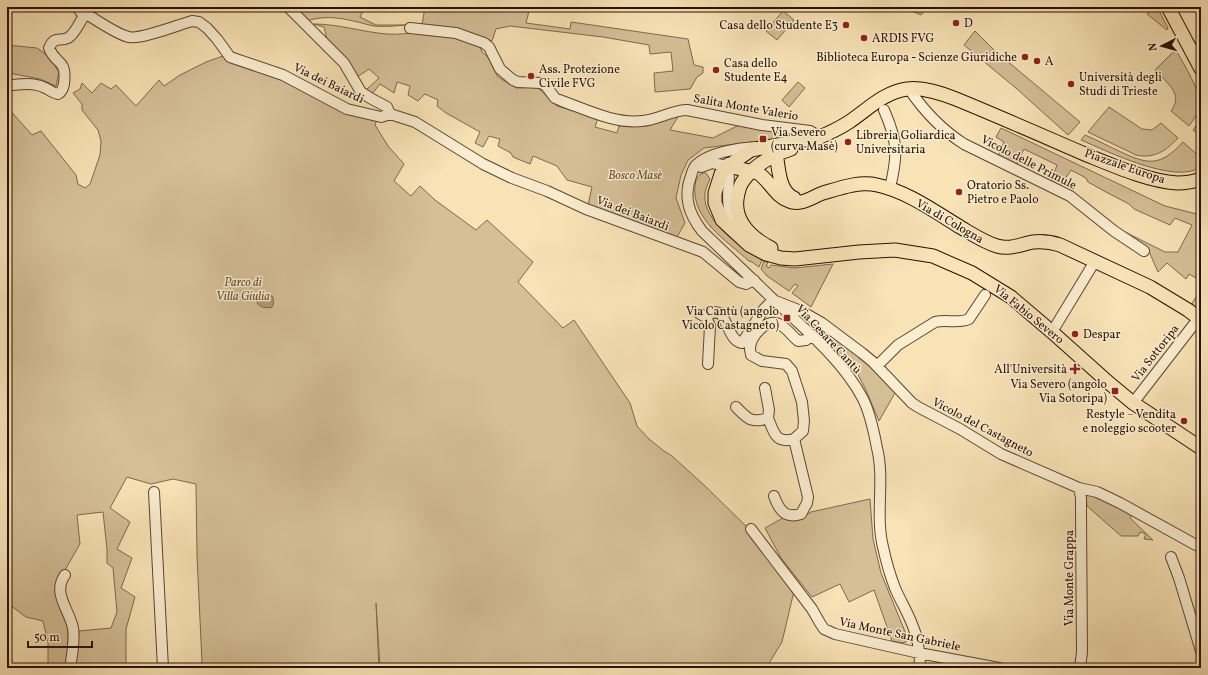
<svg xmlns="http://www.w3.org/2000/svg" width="1208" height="675" font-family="Vollkorn,serif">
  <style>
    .green { fill: #d5bf97; stroke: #7f684c }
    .water { fill: #b29b78; stroke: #7b6348 }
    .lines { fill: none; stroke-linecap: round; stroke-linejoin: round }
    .minor-casing { stroke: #5d452e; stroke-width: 12 }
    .major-casing { stroke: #291000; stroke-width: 15 }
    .minor { stroke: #faedd0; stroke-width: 10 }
    .major { stroke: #f8e3b6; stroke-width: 13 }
    .poi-dot { fill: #8f2418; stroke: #faedd0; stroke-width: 1.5 }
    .labels { text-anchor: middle; stroke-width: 3; stroke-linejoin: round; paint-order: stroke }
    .poi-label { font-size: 12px; fill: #291000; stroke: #faedd0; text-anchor: start }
    .street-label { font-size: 12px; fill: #291000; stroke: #faedd0 }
    .park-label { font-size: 12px; font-style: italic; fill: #654d35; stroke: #faedd0 }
  </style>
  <rect width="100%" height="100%" fill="#f8e3b6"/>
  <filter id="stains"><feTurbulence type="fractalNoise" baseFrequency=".005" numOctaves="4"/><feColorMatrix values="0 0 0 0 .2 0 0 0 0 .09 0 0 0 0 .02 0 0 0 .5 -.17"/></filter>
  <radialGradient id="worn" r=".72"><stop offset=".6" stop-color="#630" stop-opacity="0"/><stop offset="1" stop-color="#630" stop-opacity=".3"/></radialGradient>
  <!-- green -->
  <path class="green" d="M295,7H365L360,17L376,25H405C395,26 385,27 374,26C367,25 360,22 353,21C338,17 321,16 307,21Z
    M425,7H530L526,23L570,29L571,22L688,39L694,65L703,67V73L697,77L690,89L655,92L654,73L673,71L671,52L650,54L649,45L603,37L510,26L496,29L492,41L457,28L422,25Z
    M905,7H927L921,15L905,8Z
    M1157,7L1168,28L1167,30L1147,14Z
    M783,11L794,20L777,40L766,31Z
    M314,24C339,24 362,32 387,34C397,35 407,33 417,33C439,33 460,37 480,47L482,52L488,57L498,77L516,88L537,87L557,106L598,118L595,127L617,133L619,126H644L679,115L670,130L713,138L739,125L806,135L704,148L688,160L681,175L676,198L685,223L677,237L588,205L592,187L567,180L557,166L533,156L530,164L513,157L511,153L498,146L500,139L489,136L483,147L475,143L480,132L446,113L437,106L438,100L425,94L418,101L408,95L410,86L397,82L394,93L380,84L372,94L366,90L379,78L369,69L357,77L327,39L324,27Z
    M975,31L994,50L1080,122L1068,135L1017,89L964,45Z
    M7,45L37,48L48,56L59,72L56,86L40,79L9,73L7,79Z
    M1176,50C1183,63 1202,93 1200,107C1198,114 1193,120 1189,126L1171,111C1184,94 1167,83 1155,70L1169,56Z
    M223,56L227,59L270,74L377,119L375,125L388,146L404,164L394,181L411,196L420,186L435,200L476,230L487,220L533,262L518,282L563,328L574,320L630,403L637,426L649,439L664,451L672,456L705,486L750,530L794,591L782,642L766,668H380L376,603L379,668H197L202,662L197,556L196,484L173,479L151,484L127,477L110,508L130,522L117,549L132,558L121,588L135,597L126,629V668H72L77,656L79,631L111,628L117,612L113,568L107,563V549L103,512L77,515L80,544L65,570L59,601L68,627V647L65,668H47L48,665V642L43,621L26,617L10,605L7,606V107L32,135L41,131L76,175L78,184L85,188L90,184L100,155L101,141L98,130L82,110V104L73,93L80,89L82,83L92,93L101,83L111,89L116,85L136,106L159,80L164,86L180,75L206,62Z
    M798,82L805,88L789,107L782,100Z
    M1109,107L1142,129L1152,130L1161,123L1178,138C1166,151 1154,159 1136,155L1088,132Z
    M1201,119V136L1193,130Z
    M1001,128L1165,206L1201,215V281L1189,274L1186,279L1167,263L1158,272L1148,249L1113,226L1165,252H1178L1192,225L1175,218L1170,225L1134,209L1129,204L1106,192L1088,182L1086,178L1071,170L1060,186L1051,181L1057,165L1024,149L1016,165L998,157L1004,142L996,137Z
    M1085,135C1097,140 1108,146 1119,151C1148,165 1160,167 1183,142L1201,158V167C1175,185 1107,151 1081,140Z
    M703,173H706L710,179C707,186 704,192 705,200C707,223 743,250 762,260L759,267L752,262L749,261C727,241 691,219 695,185C696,179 697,176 703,173Z
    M764,261L768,263L766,266L769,268L771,265L795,268L833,264L811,307L792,293L798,286L795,284L789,291L767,276L761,269Z
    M1201,289V312L1191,305Z
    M823,328L866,361L895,393L879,421L865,388L856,371L820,330Z
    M1086,494L1103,499L1134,512L1130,518L1153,540L1144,539L1146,534L1140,532L1138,536H1121L1087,506Z
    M870,499L873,539L881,573L906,634V642L902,643L892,641L874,590L849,602L840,584L812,597L781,558L765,528L783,518L800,519L811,512Z"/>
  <!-- water -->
  <path class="water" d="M263,294L272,296C274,300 274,303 272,307C260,311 249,299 263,294Z"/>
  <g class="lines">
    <!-- minor casing -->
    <g class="minor-casing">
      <path id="minor" d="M77,7L84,16
        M288,7L344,63L361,92L370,98L387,107L390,114
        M410,28L456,33L484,43L489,47L500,69L513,80L518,82L541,83L546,86L555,98L562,101C587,110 615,124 642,121C658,120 672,110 687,110L762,125L810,131L820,137
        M7,86C18,84 33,82 43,87C49,89 52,93 58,94C62,92 63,88 64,84C67,57 56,66 49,48C55,35 59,42 68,38C75,34 79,23 84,16L88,15C98,21 118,35 129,37C140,40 178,25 192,21L199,22L207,28L217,39L230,57L283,75L347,109L381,117L390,114L415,122L483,164L512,178L547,191L586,209L703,252L739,282L746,284L754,280
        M909,89C924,111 942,130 964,144L1070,196L1114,231L1144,251
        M884,110C898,142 898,154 890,188
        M755,147C738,148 708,153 696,165C693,168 692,173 691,176C683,197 689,214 702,231C726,254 750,277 774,300C804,328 844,362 863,399C870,413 874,432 877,448C885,480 875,515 883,547C886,561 890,575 895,588C900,600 907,611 912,624C918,637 920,653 920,668
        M728,163C732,186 720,209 740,228
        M701,167L712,163L728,166
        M700,314L706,317L710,326L708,364
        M706,317L713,312L720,313C728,322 730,341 742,343L764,309L773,300L801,311L822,323L862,353L873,362L912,403L918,407L960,429L1001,454L1079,488L1097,492L1120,503L1196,545L1201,547
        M1052,332L1095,261
        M877,366L898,345L935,322C946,319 959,324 969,319L985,295
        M765,388L769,410L768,418
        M1133,403L1198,319
        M736,407C747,418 751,424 768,418C774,433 776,444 794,439L808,497L807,503L801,514C785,519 779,510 774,496
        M794,439L803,431L804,421L802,402L792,371L786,364L762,361L751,355C751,353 750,351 750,349C750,337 766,318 779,324C787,328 792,336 798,341L806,340L811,336
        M1079,488L1081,498V513L1082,652L1080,668
        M154,492L163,668
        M751,529L812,609L820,623L824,629L835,634L919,653L999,668
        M1171,557L1179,578L1201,651
        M65,575C52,593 69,609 73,628C75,641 72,655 70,668"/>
    </g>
    <!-- major casing -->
    <g class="major-casing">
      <path id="major" d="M1168,7L1201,69
        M820,137L751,150L728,166L721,174L715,193V203L722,220L749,245L766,254L781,258L795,259L859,252L895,250L933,256L972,273L1011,297L1052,332L1109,383L1133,403L1201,448
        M813,140C825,135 837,130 849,122C867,110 884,92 907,89C924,87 941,93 956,99C1000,117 1043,136 1087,155C1114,166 1148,181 1177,183C1186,183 1193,182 1201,179
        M775,148C779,163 777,191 794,198
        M728,166L758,173C770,181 775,196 789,201C801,206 812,197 823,193C840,188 859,181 877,185C906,191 934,211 960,227C972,234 984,242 997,246C1010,250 1021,244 1033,242C1042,241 1051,242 1060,245L1150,287L1188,310L1201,320
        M771,248C752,238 734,222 737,199C738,193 739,186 743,181C754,165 773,155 791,149"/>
    </g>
    <!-- minor -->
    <use href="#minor" class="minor"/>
    <!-- major -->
    <use href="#major" class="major"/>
  </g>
  <!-- markers -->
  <g class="poi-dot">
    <circle cx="956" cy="23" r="4"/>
    <circle cx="846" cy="25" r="4"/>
    <circle cx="864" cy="38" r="4"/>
    <circle cx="1025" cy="57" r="4"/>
    <circle cx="1037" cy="61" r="4"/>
    <circle cx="716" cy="70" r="4"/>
    <circle cx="531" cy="76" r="4"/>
    <circle cx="1071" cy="84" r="4"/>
    <rect x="759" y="135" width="8" height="8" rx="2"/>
    <circle cx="848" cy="142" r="4"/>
    <circle cx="959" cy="192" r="4"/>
    <rect x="783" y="314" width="8" height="8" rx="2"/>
    <circle cx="1075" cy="334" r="4"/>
    <path d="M1073 363h4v4h4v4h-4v4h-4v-4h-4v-4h4z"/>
    <rect x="1111" y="387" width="8" height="8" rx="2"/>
    <circle cx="1184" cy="421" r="4"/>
  </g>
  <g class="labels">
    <!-- poi labels -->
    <g class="poi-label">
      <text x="964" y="27">D</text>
      <text x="838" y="29" text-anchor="end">Casa dello Studente E3</text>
      <text x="872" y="42">ARDIS FVG</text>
      <text x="1017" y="61" text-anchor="end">Biblioteca Europa - Scienze Giuridiche</text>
      <text x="1045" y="65">A</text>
      <text x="724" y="67">Casa dello<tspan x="724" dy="14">Studente E4</tspan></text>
      <text x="539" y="73">Ass. Protezione<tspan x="539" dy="14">Civile FVG</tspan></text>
      <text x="1079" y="81">Università degli<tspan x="1079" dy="14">Studi di Trieste</tspan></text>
      <text x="771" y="136">Via Severo<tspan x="771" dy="14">(curva Masè)</tspan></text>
      <text x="856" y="139">Libreria Goliardica<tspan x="856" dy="14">Universitaria</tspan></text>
      <text x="967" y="189">Oratorio Ss.<tspan x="967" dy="14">Pietro e Paolo</tspan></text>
      <text x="779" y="315" text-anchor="end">Via Cantù (angolo<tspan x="779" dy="14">Vicolo Castagneto)</tspan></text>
      <text x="1083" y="338">Despar</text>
      <text x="1067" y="373" text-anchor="end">All'Università</text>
      <text x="1107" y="388" text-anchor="end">Via Severo (angolo<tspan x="1107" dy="14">Via Sotoripa)</tspan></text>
      <text x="1176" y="418" text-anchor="end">Restyle – Vendita<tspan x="1176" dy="14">e noleggio scooter</tspan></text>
    </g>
    <!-- street labels -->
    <g class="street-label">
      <text transform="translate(329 83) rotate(26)" y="4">Via dei Baiardi</text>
      <text transform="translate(746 107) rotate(10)" y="4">Salita Monte Valerio</text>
      <text transform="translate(1029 162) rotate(27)" y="4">Vicolo delle Primule</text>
      <text transform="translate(1125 166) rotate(19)" y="4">Piazzale Europa</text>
      <text transform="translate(633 213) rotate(21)" y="4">Via dei Baiardi</text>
      <text transform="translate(950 221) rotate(30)" y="4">Via di Cologna</text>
      <text transform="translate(1029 314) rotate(39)" y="4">Via Fabio Severo</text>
      <text transform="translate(829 339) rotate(47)" y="4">Via Cesare Cantù</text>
      <text transform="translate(1155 353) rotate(-52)" y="4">Via Sottoripa</text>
      <text transform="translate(983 427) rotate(28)" y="4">Vicolo del Castagneto</text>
      <text transform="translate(1069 578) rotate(-90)" y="4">Via Monte Grappa</text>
      <text transform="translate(900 634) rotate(12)" y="4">Via Monte San Gabriele</text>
    </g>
    <!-- park labels -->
    <g class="park-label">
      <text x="635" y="179">Bosco Masè</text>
      <text x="243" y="286">Parco di<tspan x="243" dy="14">Villa Giulia</tspan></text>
    </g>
  </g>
  <!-- margin -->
  <rect width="1208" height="675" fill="none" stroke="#f8e3b6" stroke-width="24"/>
  <rect x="8" y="8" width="1192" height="659" fill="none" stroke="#291000" stroke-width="2"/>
  <rect x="12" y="12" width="1184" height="651" fill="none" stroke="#291000"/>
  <!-- north arrow -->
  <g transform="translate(1162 46) rotate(264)" stroke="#faedd0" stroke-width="3" paint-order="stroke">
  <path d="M0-3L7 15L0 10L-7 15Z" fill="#291000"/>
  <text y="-6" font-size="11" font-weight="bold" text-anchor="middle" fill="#291000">N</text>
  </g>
  <!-- scale -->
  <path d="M28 641v6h64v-6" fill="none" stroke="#291000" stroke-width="2"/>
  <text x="34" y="641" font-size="12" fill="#291000" stroke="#faedd0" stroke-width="3" paint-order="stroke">50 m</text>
  <rect width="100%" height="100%" filter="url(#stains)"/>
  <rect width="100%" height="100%" fill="url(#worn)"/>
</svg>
